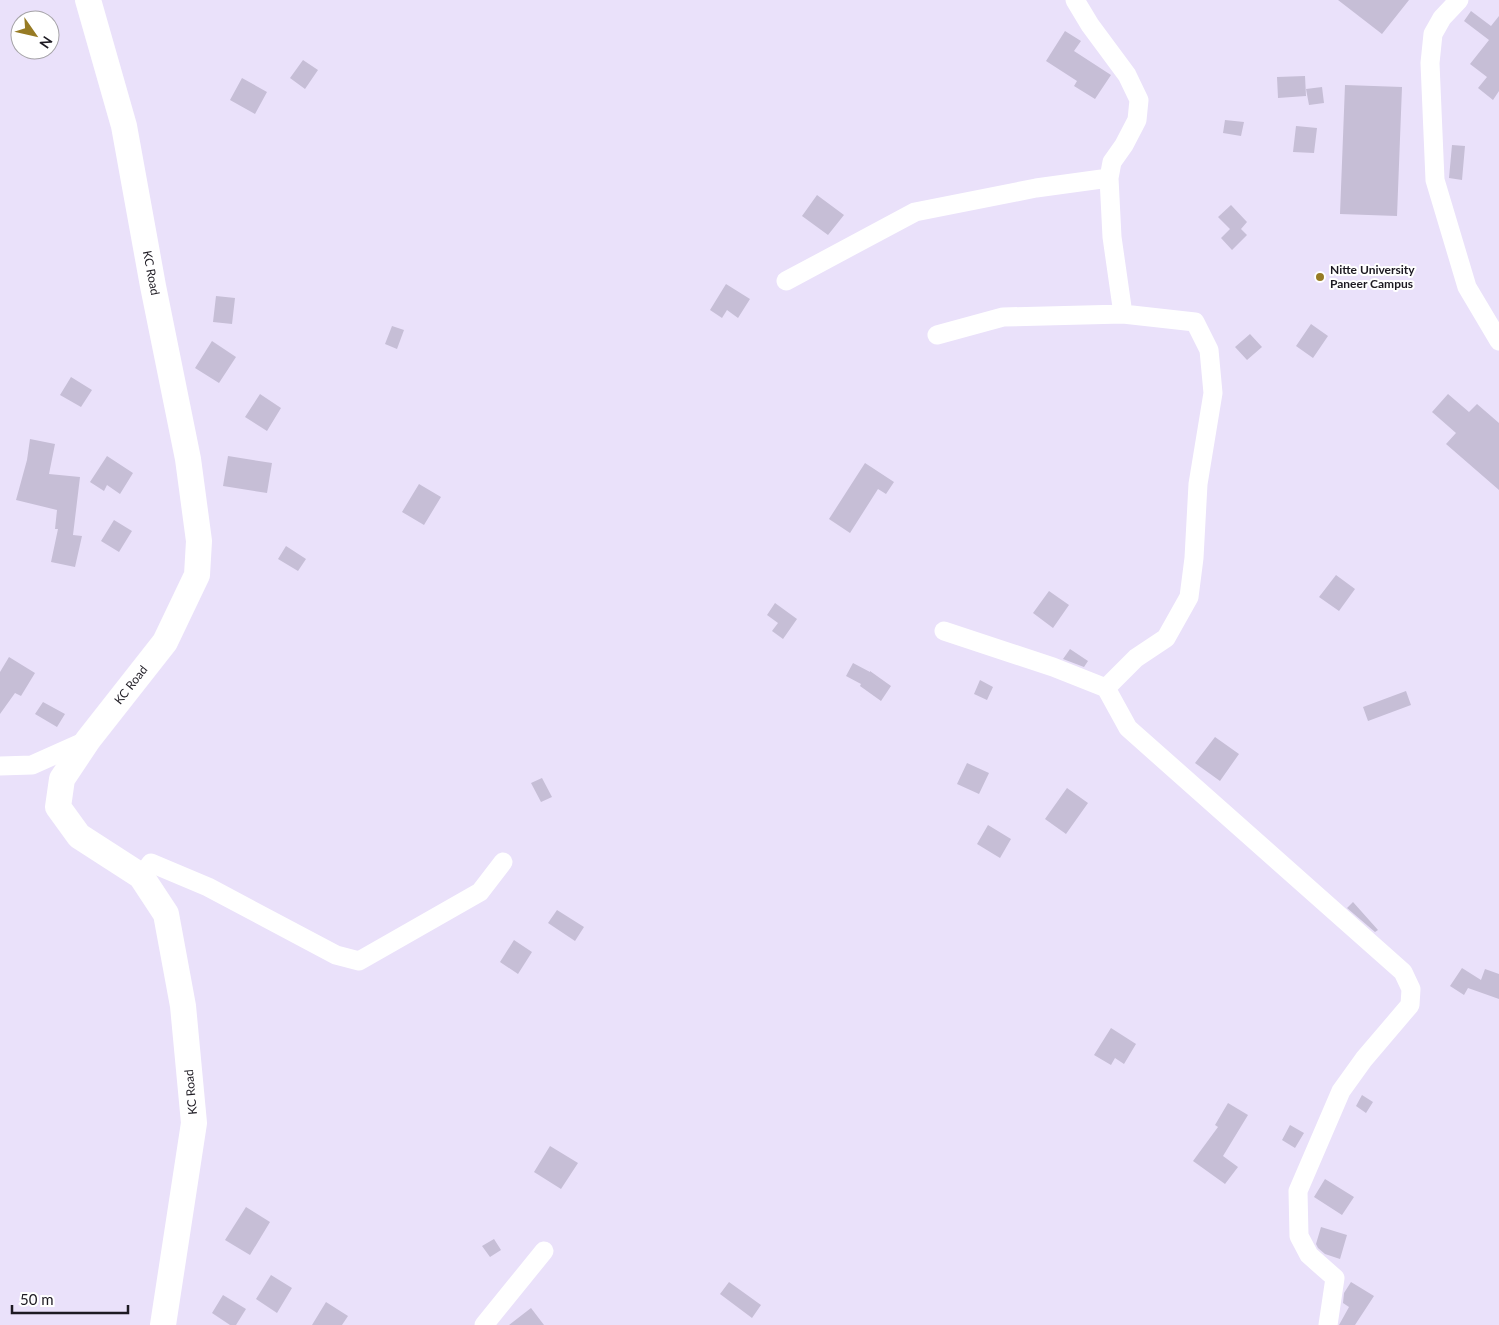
<svg xmlns="http://www.w3.org/2000/svg" width="1499" height="1325" font-family="Lato,sans-serif">
  <style>
    .building { fill: #c6bed6 }
    .lines { fill: none; stroke-linecap: round; stroke-linejoin: round }
    .street { stroke: #fff; stroke-width: 19 }
    .secondary { stroke: #fff; stroke-width: 26 }
    .poi-dot { fill: #977b24; stroke: #fff; stroke-width: 2 }
    .labels { text-anchor: middle; stroke-width: 4; stroke-linejoin: round; paint-order: stroke }
    .poi-label { font-size: 12px; font-weight: bold; fill: #1d1a22; stroke: #fff; text-anchor: start }
    .street-label { font-size: 12px; fill: #1d1a22; stroke: #fff }
  </style>
  <rect width="100%" height="100%" fill="#eae1fa"/>
  <!-- building -->
  <path class="building" d="M1338,0H1409L1382,34Z
    M1471,11L1491,26L1499,16V91L1493,100L1478,88L1487,77L1470,64L1489,40L1464,21Z
    M1065,31L1081,41L1074,51L1111,75L1095,99L1074,86L1077,81L1046,61Z
    M303,60L318,70L305,89L290,78Z
    M1305,76L1306,96L1278,98L1277,77Z
    M242,78L267,92L255,114L230,100Z
    M1345,85L1402,87L1397,216L1340,214Z
    M1322,87L1324,103L1309,105L1306,89Z
    M1225,120L1244,122L1241,136L1223,133Z
    M1296,126L1317,128L1314,153L1293,152Z
    M1452,145L1465,146L1462,180L1449,178Z
    M817,195L844,215L828,235L802,216Z
    M1231,205L1247,222L1241,229L1247,235L1232,250L1221,238L1230,229L1218,217Z
    M726,284L750,299L738,318L727,310L722,318L710,310Z
    M216,296L235,298L232,324L213,322Z
    M1311,324L1328,336L1313,358L1296,346Z
    M392,326L404,330L397,349L385,344Z
    M1250,334L1262,347L1247,360L1235,347Z
    M212,341L236,357L219,383L195,368Z
    M71,377L92,390L81,407L60,395Z
    M260,394L281,408L267,431L245,417Z
    M1448,394L1469,412L1477,404L1499,423V490L1446,444L1456,433L1432,412Z
    M30,439L55,444L49,474L80,477L73,535L82,536L75,567L51,562L58,529H55L57,510L16,500L27,460Z
    M107,456L133,473L120,494L107,485L104,491L90,482Z
    M228,456L272,463L267,493L223,486Z
    M865,463L894,482L886,494L878,489L850,533L829,519Z
    M419,484L441,497L424,525L402,512Z
    M114,520L132,531L119,552L101,541Z
    M286,546L306,559L298,571L278,559Z
    M1336,575L1355,589L1339,611L1319,597Z
    M1049,591L1069,605L1053,628L1033,613Z
    M775,603L797,619L783,639L772,631L778,623L767,615Z
    M1070,649L1088,661L1084,667L1063,659Z
    M9,657L35,673L21,696L15,693L0,714V672Z
    M853,663L870,672V671L891,686L881,701L860,686L861,684L846,676Z
    M980,680L993,687L987,700L974,694Z
    M1406,691L1411,705L1368,721L1363,707Z
    M43,702L65,714L57,727L35,714Z
    M1215,737L1239,754L1220,781L1195,763Z
    M967,763L989,773L979,794L957,784Z
    M542,778L552,797L541,802L531,783Z
    M1067,788L1088,803L1066,834L1045,819Z
    M988,825L1011,839L1000,858L977,844Z
    M1353,902L1378,930L1375,932L1347,908Z
    M557,910L584,927L575,941L548,923Z
    M514,940L532,952L518,974L500,962Z
    M1462,968L1481,980L1485,969L1499,974V999L1468,988L1464,995L1450,986Z
    M1111,1028L1136,1044L1124,1064L1115,1058L1111,1065L1094,1055Z
    M1362,1095L1373,1102L1366,1113L1356,1106Z
    M1228,1103L1248,1115L1223,1156L1238,1167L1225,1184L1193,1161L1218,1127L1215,1125Z
    M1290,1125L1304,1133L1295,1148L1282,1140Z
    M550,1146L578,1163L561,1189L534,1172Z
    M1325,1179L1354,1197L1342,1215L1314,1197Z
    M246,1207L270,1222L250,1255L225,1240Z
    M1321,1227L1347,1235L1340,1259L1325,1254L1318,1248L1316,1244Z
    M494,1239L501,1250L490,1257L482,1246Z
    M271,1275L292,1288L277,1313L256,1299Z
    M729,1282L761,1305L752,1318L720,1294Z
    M1351,1282L1374,1296L1355,1325H1339L1349,1307L1343,1303L1344,1293Z
    M223,1295L246,1309L236,1325H230L212,1313Z
    M326,1302L348,1316L342,1325H312Z
    M531,1308L544,1325H509Z"/>
  <g class="lines">
    <!-- street -->
    <path class="street" d="M1075,0L1090,25L1127,75L1139,100L1137,120L1124,145L1112,162L1109,178L1112,237L1123,314L1195,322L1209,350L1213,393L1198,484L1194,558L1189,597L1166,638L1136,658L1106,688
      M1459,0L1442,18L1433,34L1430,63L1435,180L1467,287L1499,341
      M786,281L915,212L1036,188L1109,178
      M937,335L1003,317L1123,314
      M944,631L1053,667L1106,688L1128,728L1403,972L1411,989L1410,1005L1364,1059L1341,1091L1298,1191L1299,1236L1309,1255L1335,1278L1328,1325
      M0,766L32,765L88,740
      M141,876L151,863L208,887L336,955L359,961L480,892L503,862
      M484,1325L544,1251"/>
    <!-- secondary -->
    <path class="secondary" d="M88,0L124,126L153,286L188,459L199,541L197,575L165,642L88,740L62,779L58,807L79,836L141,876L166,914L183,1006L194,1123L163,1325"/>
  </g>
  <!-- markers -->
  <circle class="poi-dot" cx="1320" cy="277" r="5"/>
  <g class="labels">
    <!-- poi labels -->
    <g class="poi-label">
      <text x="1330" y="274">Nitte University<tspan x="1330" dy="14">Paneer Campus</tspan></text>
    </g>
    <!-- street labels -->
    <g class="street-label">
      <text transform="translate(151 273) rotate(79)" y="4">KC Road</text>
      <text transform="translate(131 685) rotate(-52)" y="4">KC Road</text>
      <text transform="translate(191 1092) rotate(-95)" y="4">KC Road</text>
    </g>
  </g>
  <!-- north arrow -->
  <g transform="translate(35 35) rotate(124)"><circle r="24" fill="#ffffff" stroke="#a5a3a7"/>
  <path d="M0-4L9 19L0 12L-9 19Z" fill="#977b24"/>
  <text y="-8" font-size="14" font-weight="bold" text-anchor="middle" fill="#1d1a22">N</text>
  </g>
  <!-- scale -->
  <path d="M12 1305v8h116v-8" fill="none" stroke="#1d1a22" stroke-width="2.5"/>
  <text x="20" y="1305" font-size="15" fill="#1d1a22" stroke="#ffffff" stroke-width="4" paint-order="stroke">50 m</text>
</svg>
